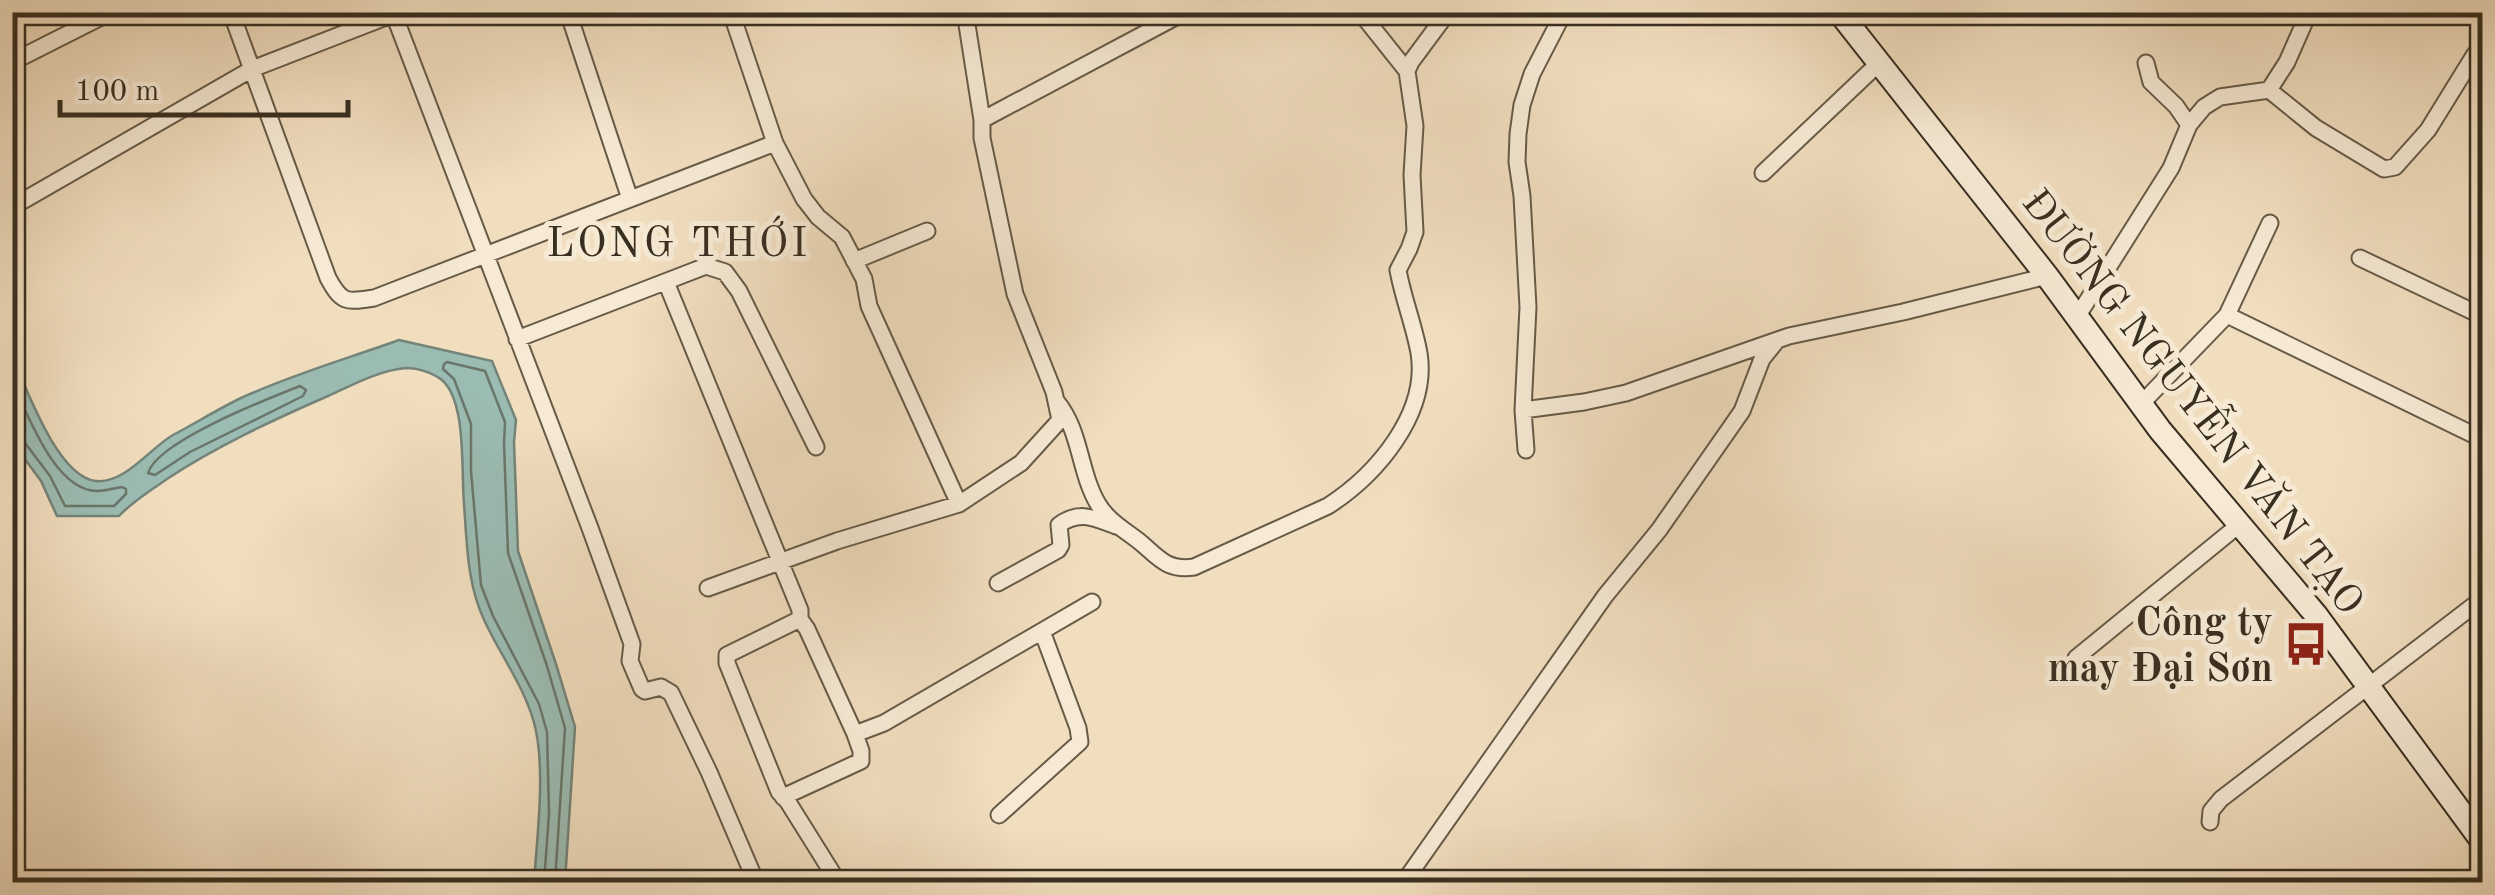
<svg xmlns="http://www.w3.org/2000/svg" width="2495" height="895" font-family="'Old Standard TT',serif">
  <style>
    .water { fill: #9bbcb3; stroke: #748479; stroke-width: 2.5 }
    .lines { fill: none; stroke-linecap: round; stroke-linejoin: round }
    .shore { stroke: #6a766a; stroke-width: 2.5 }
    .minor-casing { stroke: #675b48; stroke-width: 19 }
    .secondary-casing { stroke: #392f21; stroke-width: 26 }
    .minor { stroke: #f6ead5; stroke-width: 15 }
    .secondary { stroke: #f6ead5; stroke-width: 22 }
    .labels { text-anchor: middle; stroke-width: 10; stroke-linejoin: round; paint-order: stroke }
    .street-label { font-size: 40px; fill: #392f21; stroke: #f6ead5 }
    .poi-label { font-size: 40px; font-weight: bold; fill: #392f21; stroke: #f6ead5; text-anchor: end }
    .neighbourhood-label { font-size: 42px; letter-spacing: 2.5px; fill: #392f21; stroke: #f6ead5 }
  </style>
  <rect width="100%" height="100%" fill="#f1debf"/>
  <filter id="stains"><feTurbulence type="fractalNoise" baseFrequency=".002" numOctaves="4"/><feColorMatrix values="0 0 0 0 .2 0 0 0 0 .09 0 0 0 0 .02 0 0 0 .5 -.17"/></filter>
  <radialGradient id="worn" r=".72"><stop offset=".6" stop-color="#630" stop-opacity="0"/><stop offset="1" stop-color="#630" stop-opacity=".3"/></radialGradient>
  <!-- water -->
  <path class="water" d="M399,340L492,361L516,420L514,442L518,551L556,664L575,727L565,882H534C537,838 545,775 536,731C528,692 502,658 485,622C467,585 467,544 464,504C461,472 467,402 442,380C433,373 418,368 406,368C380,370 352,385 328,396C273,420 217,446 167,479C150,491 133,501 119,516H57L41,481L13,443V358C27,390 58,477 96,481C125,484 150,448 173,435C196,423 218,409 241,398C291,375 346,359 399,340Z"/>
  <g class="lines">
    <!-- shore -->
    <path class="shore" d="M12,382C28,414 55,492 98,491C106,491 114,488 122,487L126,489V494L114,506H65L50,476L25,443L20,439L12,438
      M300,386L306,390L303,396L190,452L155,475L148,473C158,441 267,399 300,386Z
      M544,882L549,814L547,732L539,704L493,616L481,585L471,471V424L454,379L443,369L444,364L447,362L485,371L505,422L504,443L508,553L547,666L565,728L555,882"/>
    <!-- minor casing -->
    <g class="minor-casing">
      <path id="minor" d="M231,12L328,278C342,304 347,302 374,298L775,143L731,12
        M393,12L590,528L632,644L630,661L642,689L645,691L661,687L671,693L709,772L756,882
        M568,12L630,199
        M1360,12L1407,71
        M234,20L254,12
        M12,62L111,12
        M2146,63L2151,82L2176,106L2189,125
        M2269,90L2316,128L2384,169L2395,167L2428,130L2475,54
        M982,120L1185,12
        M775,143L804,199L818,217L842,237L864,279L869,306L959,504
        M1763,173L1879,63
        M12,207L252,69L399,12
        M2360,258L2482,316
        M854,261L927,231
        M666,282L800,610V619L807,629L855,734L884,723L1092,602
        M2227,315L2482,439
        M2077,317L2171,168L2189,125L2204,107L2220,97L2269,90L2287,62L2309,12
        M517,339L706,266L725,272L739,291L816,447
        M1057,402C1081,431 1079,472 1098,504C1107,520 1126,531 1140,542C1159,558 1167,571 1194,567L1328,506C1376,475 1429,414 1419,353C1414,325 1403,298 1398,270L1409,249L1415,232L1412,175L1415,126L1407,71L1411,62L1448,12
        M2141,404L2227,315L2270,223
        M1523,410L1584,402L1626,393L1789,336L1903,312L2047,276
        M1526,450L1523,410L1528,307L1522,196L1517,162L1518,134L1522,105L1532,74L1564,12
        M998,583L1058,550L1061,545L1059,525C1079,510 1094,518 1116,526
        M708,588L837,541L959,504L1021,463L1060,420L1054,392L1015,294L982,138V120L965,12
        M800,619L727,655V663L779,792L788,802L838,882
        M2076,658L2240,524
        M783,797L861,761V751L855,734
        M999,815L1080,742L1078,728L1042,631
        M2210,822L2211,811L2221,799L2482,599
        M1404,882L1605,596L1659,530L1742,411L1762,359L1775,343"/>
    </g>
    <!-- secondary casing -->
    <g class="secondary-casing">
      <path id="secondary" d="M1839,12L2047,276L2160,430L2316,615L2482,841"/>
    </g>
    <!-- minor -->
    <use href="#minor" class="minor"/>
    <!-- secondary -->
    <use href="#secondary" class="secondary"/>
  </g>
  <!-- icons -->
  <defs>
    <g id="bus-bare" transform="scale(3.45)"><path d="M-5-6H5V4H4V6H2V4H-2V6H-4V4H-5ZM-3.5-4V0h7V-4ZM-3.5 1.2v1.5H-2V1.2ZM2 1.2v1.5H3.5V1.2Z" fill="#8f2418" stroke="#f6ead5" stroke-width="2.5" paint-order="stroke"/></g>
  </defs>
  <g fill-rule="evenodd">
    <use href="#bus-bare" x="2306" y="644"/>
  </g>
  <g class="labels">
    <!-- street labels -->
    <g class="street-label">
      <text transform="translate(2194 401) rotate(52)" y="14">ĐƯỜNG NGUYỄN VĂN TẠO</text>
    </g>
    <!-- poi labels -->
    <g class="poi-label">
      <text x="2273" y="635">Công ty<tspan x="2273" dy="46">may Đại Sơn</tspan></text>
    </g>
    <!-- neighbourhood labels -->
    <g class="neighbourhood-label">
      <text x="678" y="256">LONG THỚI</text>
    </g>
  </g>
  <!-- margin -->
  <rect width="2495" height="895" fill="none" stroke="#f1debf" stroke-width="50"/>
  <rect x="15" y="15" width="2465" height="865" fill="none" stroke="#392f21" stroke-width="5"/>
  <rect x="25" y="25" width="2445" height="845" fill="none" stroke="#392f21" stroke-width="2.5"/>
  <!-- scale -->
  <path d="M60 100v15h288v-15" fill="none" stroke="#392f21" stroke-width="5"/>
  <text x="75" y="100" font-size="30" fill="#392f21" stroke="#f6ead5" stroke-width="8" paint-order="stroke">100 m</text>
  <rect width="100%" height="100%" filter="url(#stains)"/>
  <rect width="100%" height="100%" fill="url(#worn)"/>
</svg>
